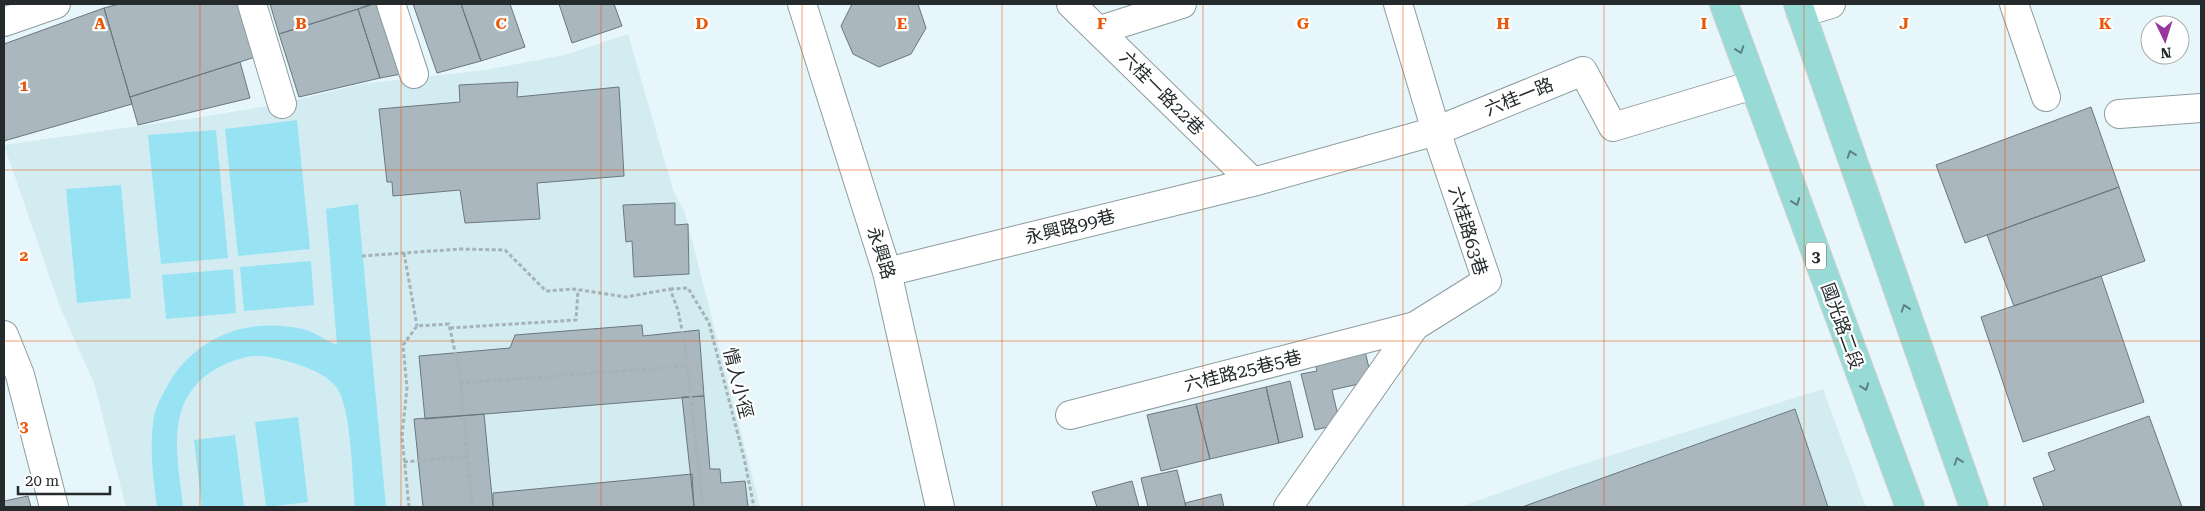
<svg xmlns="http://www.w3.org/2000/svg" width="2205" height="511" font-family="'Roboto Serif','Noto Sans TC',serif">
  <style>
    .built { fill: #d3ecf2 }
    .green { fill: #97e3f3 }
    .building { fill: #aab7be; stroke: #6b777e }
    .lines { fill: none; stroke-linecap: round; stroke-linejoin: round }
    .minor-casing { stroke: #8d9c9f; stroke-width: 30 }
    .major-casing { stroke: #cfd0d1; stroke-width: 30 }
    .path { stroke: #a6b3b6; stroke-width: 3; stroke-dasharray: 4 2.5; stroke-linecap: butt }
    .minor { stroke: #fff; stroke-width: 28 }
    .major { stroke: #97dad6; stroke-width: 28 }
    .oneway { stroke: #5e8282 }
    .grid { fill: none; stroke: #e8590c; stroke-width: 1; stroke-opacity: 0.55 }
    .labels { text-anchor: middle; stroke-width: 4.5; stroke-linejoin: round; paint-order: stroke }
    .shield { fill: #fff; stroke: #666b6c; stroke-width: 1 }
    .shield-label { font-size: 16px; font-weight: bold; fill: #252b2d }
    .street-label { font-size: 18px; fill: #252b2d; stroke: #fff }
    .grid-label { font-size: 16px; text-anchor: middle; font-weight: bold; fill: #e8590c; stroke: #fff; stroke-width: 4.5; stroke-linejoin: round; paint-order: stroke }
  </style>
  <rect width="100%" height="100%" fill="#e6f6fa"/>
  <!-- built -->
  <path class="built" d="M628,34L673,190L685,213L760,507H126L94,383L60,307L4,145L195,118L280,104L362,84L485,70L565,55Z
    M1823,389L1866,507H1460L1564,470Z"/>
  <!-- green -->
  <path class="green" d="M297,120L310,249L238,256L225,129Z
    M216,130L228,258L161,264L148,135Z
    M121,185L131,298L77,303L66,189Z
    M358,204L386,507H355C352,478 352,411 337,388C330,378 316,371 305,367C289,361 264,353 246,357C218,364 194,379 183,406C171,437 180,475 183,507H157C153,477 149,446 154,416C157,404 164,392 170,381C199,335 250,317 303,329C315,332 326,341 337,345L326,209Z
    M311,261L314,305L244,311L240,267Z
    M233,269L236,313L166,319L162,275Z
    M298,417L308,502L266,507L255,422Z
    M235,435L244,507H202L194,440Z"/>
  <!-- building -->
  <path class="building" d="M119,4H253L268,53L130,97L104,8Z
    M270,4H371V5L279,34Z
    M371,4H389L412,72L380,78L358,9Z
    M413,4H461L481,61L437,73Z
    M461,4H510L525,47L481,61Z
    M559,4H614L622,26L572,43Z
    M852,4H918L926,28L911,54L879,67L853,54L841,26Z
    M104,8L132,104L4,141V44Z
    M358,9L380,78L299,97L279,34Z
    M240,62L250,98L138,125L130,97Z
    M518,82L517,97L619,87L624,176L537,183L540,219L465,223L460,190L393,196L392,182H387L379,109L460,102L459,85Z
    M2091,107L2119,187L1965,243L1936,165Z
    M2119,187L2145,261L2014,306L1987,235Z
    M675,203V225L688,224L689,274L634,277L632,241L626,242L623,205Z
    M2101,276L2144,402L2023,442L1981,317Z
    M642,325L643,336L699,330L704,396L425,419L419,356L510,348L515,335Z
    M1365,351L1372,381L1332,390L1340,424L1315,430L1301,374L1317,371L1315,363Z
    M1290,381L1303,437L1279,443L1266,387Z
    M1266,387L1279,443L1210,459L1196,404Z
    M704,396L710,469H720L721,483L745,481L748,507H694L682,397Z
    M1196,404L1210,459L1161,471L1147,415Z
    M1795,409L1828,507H1522Z
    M484,414L493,507H423L414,419Z
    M2149,416L2182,507H2044L2033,478L2055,470L2048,453Z
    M1177,470L1186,507H1148L1141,478Z
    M692,474L694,507H493V493Z
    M1132,481L1139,507H1097L1092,492Z
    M1221,494L1224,507H1186L1185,503Z
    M28,496L31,507H4V501Z"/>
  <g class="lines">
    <!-- minor casing -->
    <g class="minor-casing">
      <path id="minor" d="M252,4L282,104
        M391,4L414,74
        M802,4L887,272L940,507
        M1071,4L1253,182
        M2014,4L2046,97
        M1801,13L1831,4
        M4,22L56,4
        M1100,30L1182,4
        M2119,114L2201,108
        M887,272L1253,182L1436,131L1583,71L1613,127L1753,85
        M4,335L20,375L54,507
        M1070,415L1415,326
        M1288,507L1415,326L1487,281L1436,131L1398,4"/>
    </g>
    <!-- major casing -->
    <g class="major-casing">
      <path id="major" d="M1724,4L1910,507
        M1798,4L1974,507"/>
    </g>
    <!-- path -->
    <path class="path" d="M404,253L417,326
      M362,256L460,249L505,250L546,291L574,289L626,297L670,289L678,310L685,346L703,507
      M670,289L688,288L709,323L744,458L754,507
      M450,328L576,320L578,290
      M460,383L688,366
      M404,462L467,456
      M409,507L402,436L407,388L403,345L417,326L449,324L460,375L472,507"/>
    <!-- minor -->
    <use href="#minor" class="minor"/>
    <!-- major -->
    <use href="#major" class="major"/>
  </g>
  <!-- one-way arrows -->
  <defs><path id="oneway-chevron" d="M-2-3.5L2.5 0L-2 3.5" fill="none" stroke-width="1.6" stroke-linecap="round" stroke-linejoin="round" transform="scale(1.25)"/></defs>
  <g class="oneway">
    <use href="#oneway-chevron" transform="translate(1740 50) rotate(71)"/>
    <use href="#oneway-chevron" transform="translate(1851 154) rotate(-109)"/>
    <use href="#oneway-chevron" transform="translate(1796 202) rotate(70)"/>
    <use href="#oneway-chevron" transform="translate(1905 308) rotate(-109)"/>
    <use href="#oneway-chevron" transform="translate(1865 387) rotate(70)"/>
    <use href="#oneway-chevron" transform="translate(1958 461) rotate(-109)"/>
  </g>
  <!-- grid -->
  <path class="grid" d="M200,4V507M401,4V507M601,4V507M802,4V507M1002,4V507M1203,4V507M1403,4V507M1604,4V507M1804,4V507M2005,4V507M4,170H2201M4,341H2201"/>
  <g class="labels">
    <!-- shield labels -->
    <rect class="shield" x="1806" y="242.5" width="20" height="27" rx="4"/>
    <g class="shield-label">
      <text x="1816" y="262">3</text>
    </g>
    <!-- street labels -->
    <g class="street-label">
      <text transform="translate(1162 93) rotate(45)" y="6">六桂一路22巷</text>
      <text transform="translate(1519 97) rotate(-22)" y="6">六桂一路</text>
      <text transform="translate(1070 227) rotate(-14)" y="6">永興路99巷</text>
      <text transform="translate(1468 231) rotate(73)" y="6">六桂路63巷</text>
      <text transform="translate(881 253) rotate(73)" y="6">永興路</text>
      <text transform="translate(1842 326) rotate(70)" y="6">國光路二段</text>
      <text transform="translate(1243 371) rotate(-14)" y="6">六桂路25巷5巷</text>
      <text transform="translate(738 383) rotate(76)" y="6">情人小徑</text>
    </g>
  </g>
  <g class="grid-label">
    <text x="100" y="29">A</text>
    <text x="301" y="29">B</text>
    <text x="501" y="29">C</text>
    <text x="702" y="29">D</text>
    <text x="902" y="29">E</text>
    <text x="1102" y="29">F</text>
    <text x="1303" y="29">G</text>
    <text x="1503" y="29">H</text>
    <text x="1704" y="29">I</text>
    <text x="1904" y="29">J</text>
    <text x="2105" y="29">K</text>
    <text x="24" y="91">1</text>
    <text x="24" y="261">2</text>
    <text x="24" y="432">3</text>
  </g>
  <!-- border -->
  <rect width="2205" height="511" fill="none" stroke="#252b2d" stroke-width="10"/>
  <!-- north arrow -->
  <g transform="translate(2165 40) rotate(176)"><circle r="24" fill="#ffffff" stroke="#a8aaab"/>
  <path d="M0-4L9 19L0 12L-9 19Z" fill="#98369d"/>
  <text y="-8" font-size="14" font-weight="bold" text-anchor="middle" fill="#252b2d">N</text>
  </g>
  <!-- scale -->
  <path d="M18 486v8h92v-8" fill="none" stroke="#252b2d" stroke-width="2.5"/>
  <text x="25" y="486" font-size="15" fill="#252b2d" stroke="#ffffff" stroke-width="4" paint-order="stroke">20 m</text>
</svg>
